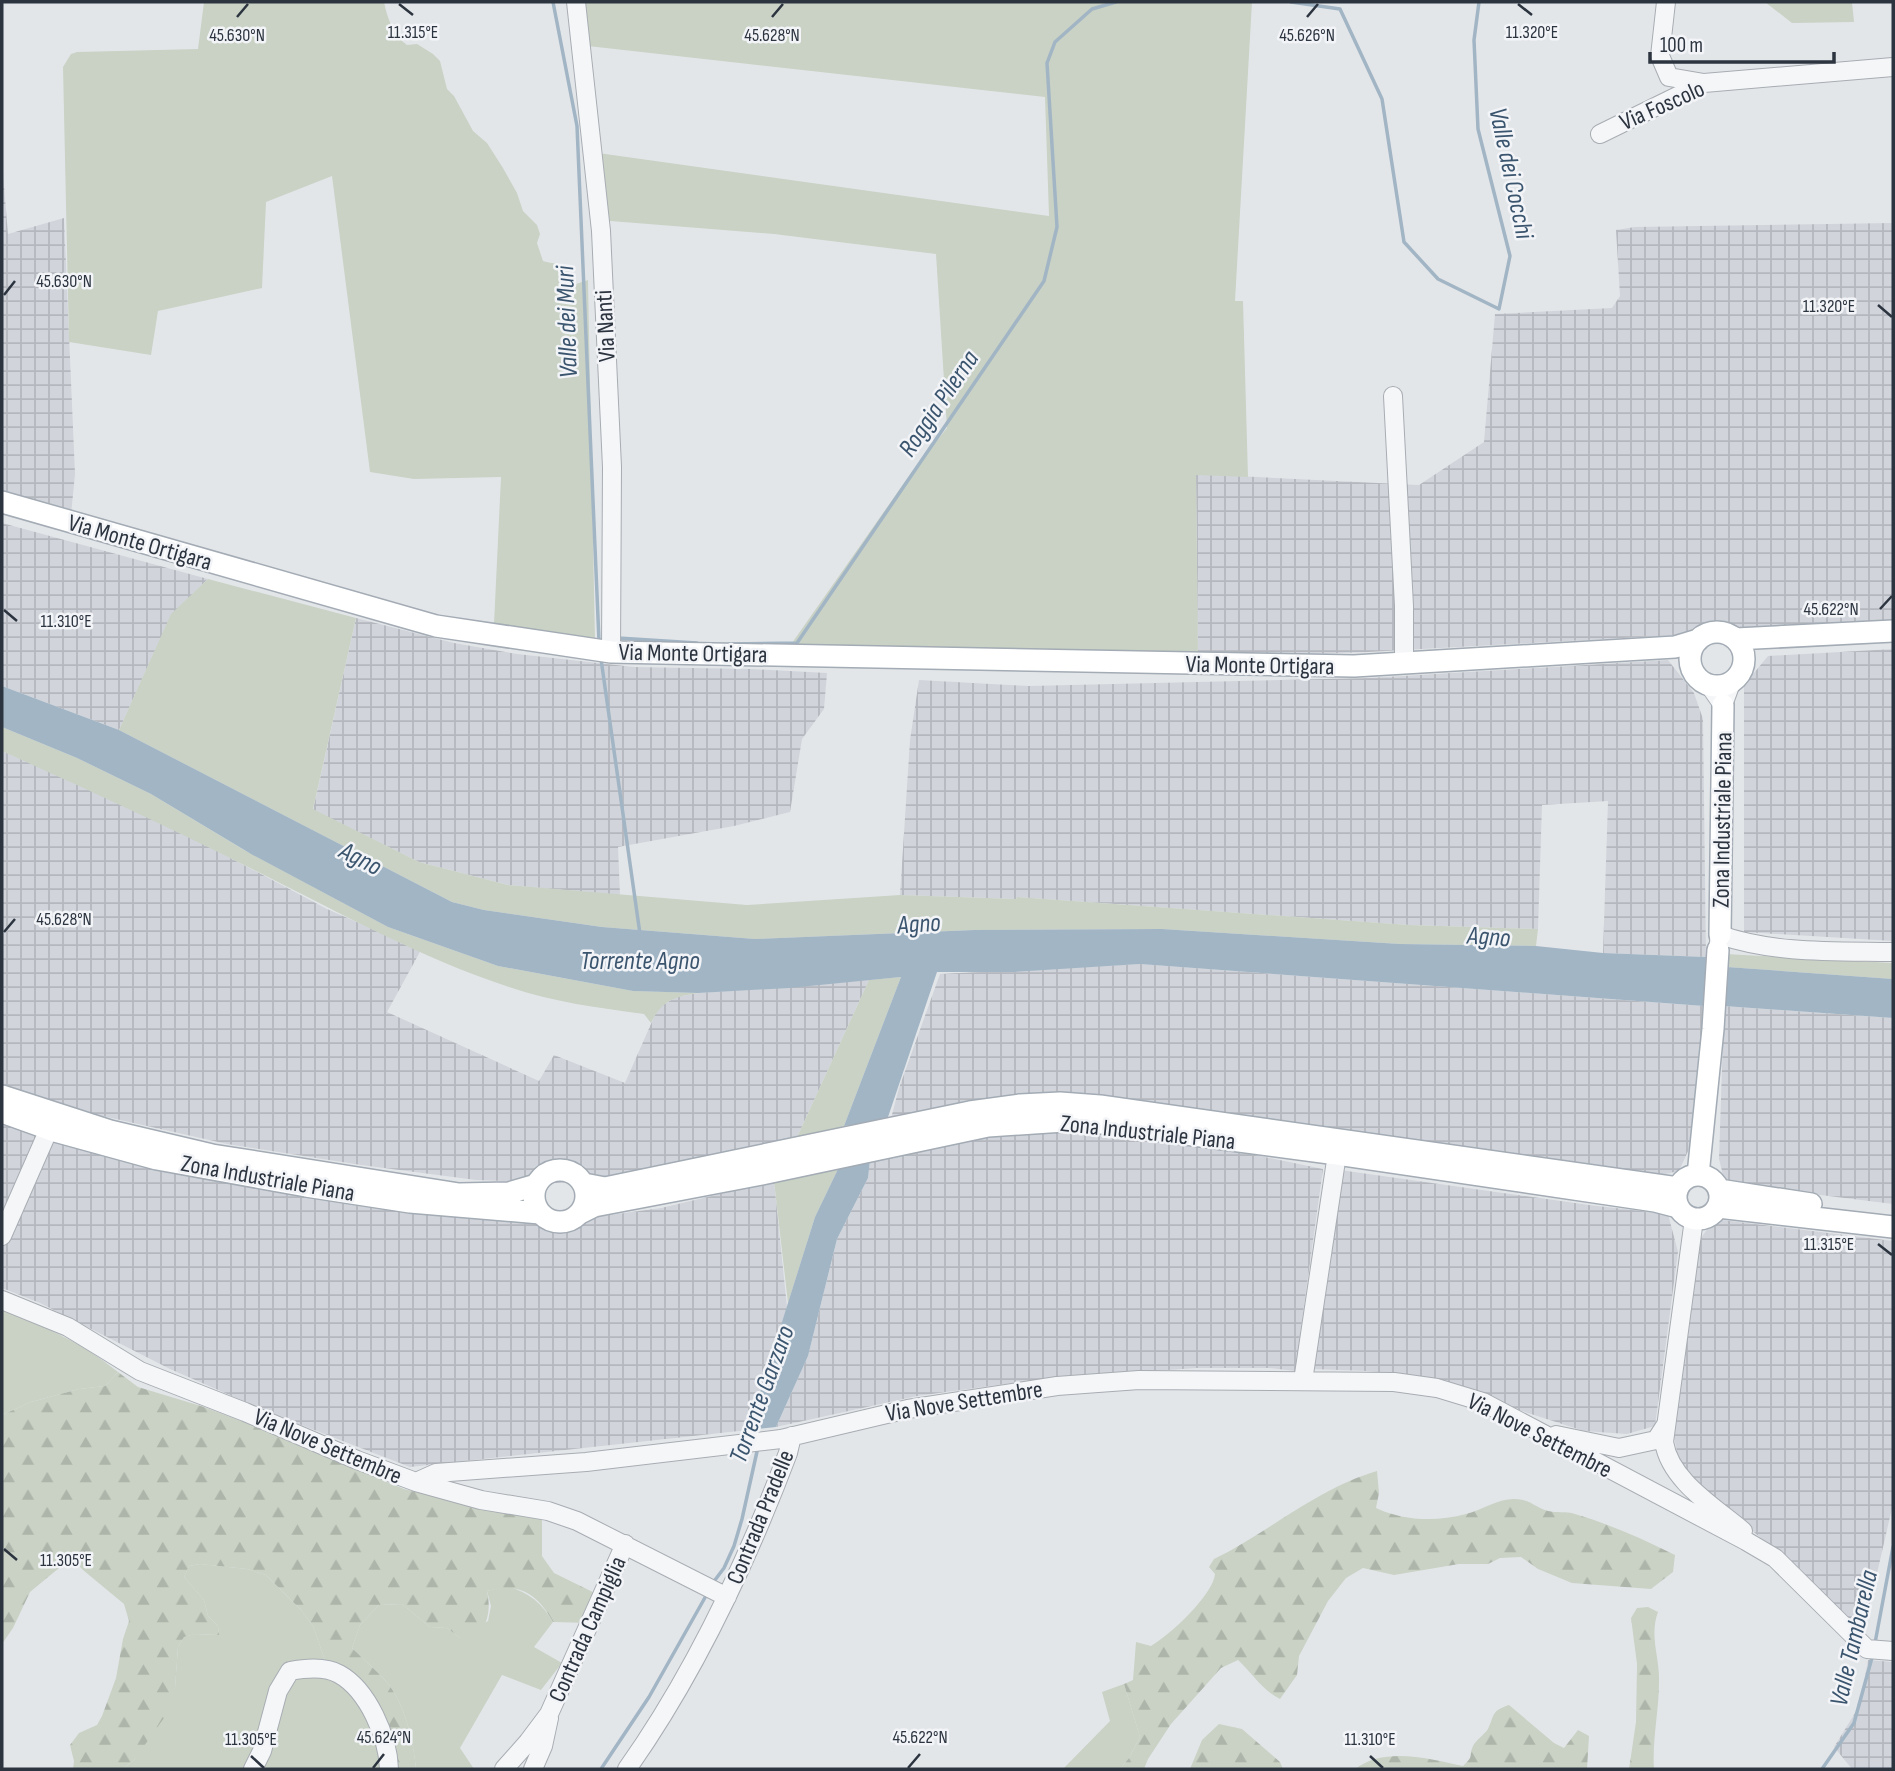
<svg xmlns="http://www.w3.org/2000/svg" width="1895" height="1771" font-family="'Sofia Sans Condensed',sans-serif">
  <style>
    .industrial { fill: url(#industrial-grid) }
    .green { fill: #c9d2c5 }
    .forest { fill: url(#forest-firs) }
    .water { fill: #a2b5c5 }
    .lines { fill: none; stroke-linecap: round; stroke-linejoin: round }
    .stream { stroke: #a2b5c5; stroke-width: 3.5 }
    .minor-casing { stroke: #a8adb3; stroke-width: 20 }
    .major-casing { stroke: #a3abb4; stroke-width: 24 }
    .minor { stroke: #f5f6f8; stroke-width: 18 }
    .major { stroke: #fff; stroke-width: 21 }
    .ticks { fill: none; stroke: #2c3440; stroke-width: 2.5 }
    .labels { text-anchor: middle; stroke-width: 5; stroke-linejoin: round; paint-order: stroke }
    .street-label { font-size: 24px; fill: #2c3440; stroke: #f2f4f7 }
    .water-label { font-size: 26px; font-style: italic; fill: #3b556f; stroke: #f2f4f7 }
    .ticks-label { font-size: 18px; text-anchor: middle; fill: #2c3440; stroke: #f2f4f7; stroke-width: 5; stroke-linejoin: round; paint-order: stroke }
  </style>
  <defs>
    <pattern id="industrial-grid" width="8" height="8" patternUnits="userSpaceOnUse" patternTransform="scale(1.75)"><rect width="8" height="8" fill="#d1d5db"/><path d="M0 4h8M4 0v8" fill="none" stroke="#b4b7bd"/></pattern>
    <pattern id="forest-firs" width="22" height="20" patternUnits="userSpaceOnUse" patternTransform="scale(1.75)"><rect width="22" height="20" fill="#c9d2c5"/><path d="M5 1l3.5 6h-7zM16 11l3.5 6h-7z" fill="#adb5aa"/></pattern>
  </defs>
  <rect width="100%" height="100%" fill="#e3e6e9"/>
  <!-- industrial -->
  <path class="industrial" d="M2,162L8,234L64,218L75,474L71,515L2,496Z
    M1893,223V623L1368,652L1198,658L1196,474L1419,485L1484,442L1495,314L1612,308L1620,296L1616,230L1635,227Z
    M2,523L208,579L171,615L119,730L2,686Z
    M356,618L454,643L517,654L634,667L750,669L827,673L824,709L802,739L790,812L734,826L618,847L620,895L508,885L419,862L313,810Z
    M1893,649V941L1744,932V685L1768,656Z
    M1668,660L1694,693L1703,719L1706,957L1603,953L1608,801L1542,805L1538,929L1409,925L1017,897L1016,899L900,895L910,740L919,680L1029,686L1369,678Z
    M2,751L140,810L327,909L421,950L387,1012L539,1081L554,1055L625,1083L658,1008L676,997L698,993L869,980L794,1144L622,1177L557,1183L476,1180L361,1165L227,1144L98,1115L52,1103L2,1084Z
    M1140,964L1704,1006L1689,1149L1679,1171L1661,1175L1344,1130L890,1122L899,1088L940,974Z
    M1724,1006L1893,1018V1204L1725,1183L1719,1159Z
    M2,1122L534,1219L595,1217L661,1208L774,1181L787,1307L748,1430L410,1467L278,1416L170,1369L40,1303L2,1288Z
    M1066,1130L1226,1149L1323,1169L1295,1371L1270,1368H1196L1041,1379L917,1396L776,1427L808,1356L837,1239L868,1178L870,1160L1020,1132Z
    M1340,1170L1589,1205L1668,1214L1678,1252L1655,1426L1627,1434L1584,1431L1413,1376L1367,1371L1312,1369Z
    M1714,1219L1893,1241V1504L1863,1634L1782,1556L1702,1488L1679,1462L1673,1432L1701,1238Z
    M1868,1660L1893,1662V1769H1852L1834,1747L1860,1705Z"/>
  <!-- green -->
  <path class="green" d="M204,2H384C387,18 394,36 407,45L417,44L433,54L440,61L447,89L454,96L473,131L487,143L503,168L517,193L523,211L537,225L540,234L537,243L543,261C553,264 561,263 570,267L569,276L573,285L588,280L595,642L494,624L501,477L414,479L370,472L332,176L266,202L262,288L158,311L151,355L69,342L63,67L71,54L77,52L198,49Z
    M569,2H1252L1235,301H1243L1248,477L1196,475L1198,658L792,652V643L911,473L947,428L936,254L774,234L598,220L591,152L1049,216L1045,97L579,45Z
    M1765,2H1852L1854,22L1792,23Z
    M208,579L356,618L313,809L419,862L508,885L747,905L900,895L1016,899L1017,897L1409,925L1538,929L1536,946L1400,944L1162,929L974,930L755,939L602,927L484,910L452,902L119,730L171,614Z
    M2,727L77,758L151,794L244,850L388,927L498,966L633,991L698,993C674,997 662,1000 651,1023L644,1014C599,1008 553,1002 509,987C418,957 333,909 248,867C167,826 84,788 2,751Z
    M1726,954L1893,963V979L1727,967Z
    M901,977L844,1126L800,1140L794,1144L869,980Z
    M839,1167L815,1217L788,1303L774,1181Z
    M2,1310C43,1325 84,1344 118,1372L105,1386L79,1389L31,1402L2,1415Z
    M200,1564L247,1569L266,1575L301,1610L313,1626L327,1666L362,1705L377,1741L379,1769H123L134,1760L175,1688L178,1647L184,1637L195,1634L219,1635L218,1626L208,1616L204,1600L184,1577L189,1566Z
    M506,1586C528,1592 542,1603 553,1622L534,1647L562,1663L541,1690L502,1675L460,1748L474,1769H416C414,1742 404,1701 385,1680C375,1669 363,1659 352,1648L360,1625L379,1605L402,1604L430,1627L447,1628L460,1638L488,1621L491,1606L487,1591Z
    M1124,1684L1140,1737L1129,1758L1120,1769H1063L1110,1721L1102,1692Z"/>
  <!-- forest -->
  <path class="forest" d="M118,1372L138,1387L201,1406L271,1432L321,1455L404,1489L486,1510L542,1518V1556L554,1573L605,1598L589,1623L553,1622C537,1593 519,1582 487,1591C491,1610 488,1621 478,1638H460L447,1628L430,1627L402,1604L379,1605L360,1625L352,1648C363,1659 375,1669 385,1680C404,1701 414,1742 416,1769H379L377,1741L362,1705L327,1666L313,1626L301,1610L266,1575L247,1569L200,1564L189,1566L184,1577L204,1600L208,1616L218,1626L219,1635L196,1634L184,1637L178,1647L175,1688L169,1711L134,1760L123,1769H73L74,1761L70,1745L79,1733L97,1725L102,1716L116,1678L123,1639L129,1621L124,1604L83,1570L69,1555L59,1568L30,1592L13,1628L2,1644V1415L31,1402L79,1389L105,1386Z
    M1377,1471L1379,1493L1376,1508C1404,1521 1436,1522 1466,1514C1485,1509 1502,1495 1523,1500C1532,1502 1539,1509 1548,1511C1556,1513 1566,1511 1575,1514C1609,1524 1643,1539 1675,1555L1673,1572L1651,1589L1572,1583L1538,1569L1521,1557L1500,1558L1488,1564H1459L1394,1575L1363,1568L1346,1578L1328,1601L1299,1656L1297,1675L1280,1699C1262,1690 1253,1674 1238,1660L1221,1668L1171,1724L1148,1759L1144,1769H1120L1129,1758L1140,1737L1124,1684L1133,1680L1136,1642L1151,1646C1170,1635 1213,1595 1215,1574L1209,1567L1214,1559C1269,1532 1318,1488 1377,1471Z
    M1648,1607L1658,1612C1649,1636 1660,1658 1659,1682C1659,1711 1652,1740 1654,1769H1629L1636,1722L1637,1664L1631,1618L1637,1608Z
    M1509,1705L1554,1743L1564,1748L1578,1730L1589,1736L1587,1769H1355C1385,1746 1430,1759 1463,1766C1475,1755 1468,1757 1473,1746C1476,1740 1484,1735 1488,1729C1495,1714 1491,1711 1509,1705Z
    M1219,1724L1242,1729L1280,1762L1283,1769H1190L1202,1740Z"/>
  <!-- water -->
  <path class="water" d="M2,686L119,730L452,902L484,910L602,927L755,939L974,930L1162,929L1400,944L1536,946L1603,953L1706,957L1704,1006L1140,964L1013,972H937L887,1120L844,1126L901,977L789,988L698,993L633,991L498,966L388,927L251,854L151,794L77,758L2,727Z
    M1727,967L1893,979V1018L1724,1006Z
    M870,1160L868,1178L837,1239L808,1356L776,1427L748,1430L815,1217L839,1167Z"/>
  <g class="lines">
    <!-- stream -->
    <path class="stream" d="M553,2L577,126L599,641
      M1291,2L1340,9L1382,99L1404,242L1438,279L1499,309L1510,256L1478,129L1474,40L1479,2
      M618,638L697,643
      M729,644L797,643L1044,281L1057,227L1047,63L1055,42L1092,9L1116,2
      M601,659L640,934
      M712,1584L724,1568L734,1546L742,1519L758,1447
      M1875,1643L1893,1547
      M601,1769L649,1697L707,1594
      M1822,1769L1854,1723L1873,1654"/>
    <!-- minor casing -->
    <g class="minor-casing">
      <path id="minor" d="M576,2L601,231L612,467L611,652
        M1666,2L1660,56L1669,77L1704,83
        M1600,134L1704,83L1893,67
        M1393,396L1404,606V663
        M1709,685L1723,705
        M1723,705L1731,683
        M1718,949L1720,935C1776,954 1835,951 1893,952
        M1694,1219L1664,1442C1670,1481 1715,1507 1743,1531
        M2,1236L49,1129
        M2,1300L68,1327L140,1371L245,1412L357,1460L416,1482L436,1473L586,1462L781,1439L908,1409L1057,1386L1139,1380L1394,1382L1437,1388L1483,1402L1746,1541L1775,1558L1867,1649L1893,1651
        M1303,1381L1337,1154
        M1556,1435L1619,1448L1656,1440L1665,1426
        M416,1482L481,1500L548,1511L577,1521L727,1597
        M253,1769L262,1751L278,1691L290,1671C306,1668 325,1666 339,1674C368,1690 388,1737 389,1769
        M504,1769L528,1742L549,1714L625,1544
        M533,1769L543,1746L549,1718
        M627,1769C695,1673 746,1564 788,1453L792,1436"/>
    </g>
    <!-- major casing -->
    <g class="major-casing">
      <path id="major" d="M2,502L436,626L611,652L1354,666L1675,647L1698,640
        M1690 659a27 27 0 1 1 54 0a27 27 0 1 1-54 0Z
        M1736,639L1893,631
        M1720,935L1723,705
        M2,1096L110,1131L212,1155L459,1194L509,1193L536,1185
        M2,1112L55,1131L157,1159L306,1186L410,1202L540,1213
        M534 1196a26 26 0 1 1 52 0a26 26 0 1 1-52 0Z
        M1676 1197a22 22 0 1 1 44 0a22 22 0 1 1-44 0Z
        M1698,1175L1713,1029L1718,950
        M584,1184L605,1188L970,1112L1020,1105L1060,1103L1100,1106L1678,1188
        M1719,1190L1811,1204
        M1718,1207L1893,1227
        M580,1213L594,1206L762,1174L988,1126L1079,1120L1337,1154L1655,1201L1678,1207"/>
    </g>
    <!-- minor -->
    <use href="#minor" class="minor"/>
    <!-- major -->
    <use href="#major" class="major"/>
  </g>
  <!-- ticks -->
  <path class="ticks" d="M399,4L413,15M1518,4L1532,15M237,17L248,4M772,17L783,4M1307,17L1318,4M4,295L15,281M1878,305L1892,317M1880,609L1892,596M4,610L17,621M4,932L15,919M1878,1244L1892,1255M4,1549L17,1560M251,1756L264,1768M1370,1756L1383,1768M373,1768L384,1754M908,1768L920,1754"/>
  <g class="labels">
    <!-- street labels -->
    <g class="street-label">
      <text transform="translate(1662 105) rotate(-24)" y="8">Via Foscolo</text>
      <text transform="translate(605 326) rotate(-93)" y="8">Via Nanti</text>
      <text transform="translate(140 542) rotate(16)" y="8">Via Monte Ortigara</text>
      <text transform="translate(693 653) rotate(1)" y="8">Via Monte Ortigara</text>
      <text transform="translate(1260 665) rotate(1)" y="8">Via Monte Ortigara</text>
      <text transform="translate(1722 820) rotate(-89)" y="8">Zona Industriale Piana</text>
      <text transform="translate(1148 1132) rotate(6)" y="8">Zona Industriale Piana</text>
      <text transform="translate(268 1178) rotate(10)" y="8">Zona Industriale Piana</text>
      <text transform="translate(964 1401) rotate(-9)" y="8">Via Nove Settembre</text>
      <text transform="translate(1540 1435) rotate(27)" y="8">Via Nove Settembre</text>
      <text transform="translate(328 1446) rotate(23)" y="8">Via Nove Settembre</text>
      <text transform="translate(760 1517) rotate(-68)" y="8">Contrada Pradelle</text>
      <text transform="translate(587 1629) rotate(-66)" y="8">Contrada Campiglia</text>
    </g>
    <!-- water labels -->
    <g class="water-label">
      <text transform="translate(1512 173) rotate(78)" y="9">Valle dei Cocchi</text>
      <text transform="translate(566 322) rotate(-92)" y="9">Valle dei Muri</text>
      <text transform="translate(938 403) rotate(-56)" y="9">Roggia Pilerna</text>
      <text transform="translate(361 858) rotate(27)" y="9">Agno</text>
      <text transform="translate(919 923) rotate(-4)" y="9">Agno</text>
      <text transform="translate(1489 936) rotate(4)" y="9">Agno</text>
      <text x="640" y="969">Torrente Agno</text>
      <text transform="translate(761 1394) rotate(-70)" y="9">Torrente Garzaro</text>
      <text transform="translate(1853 1638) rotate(-77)" y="9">Valle Tambarella</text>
    </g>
  </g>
  <g class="ticks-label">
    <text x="413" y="38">11.315°E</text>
    <text x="1532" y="38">11.320°E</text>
    <text x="237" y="41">45.630°N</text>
    <text x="772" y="41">45.628°N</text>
    <text x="1307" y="41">45.626°N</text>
    <text x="64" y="287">45.630°N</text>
    <text x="1829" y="312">11.320°E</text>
    <text x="1831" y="615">45.622°N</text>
    <text x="66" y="627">11.310°E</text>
    <text x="64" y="925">45.628°N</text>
    <text x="1829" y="1250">11.315°E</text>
    <text x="66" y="1566">11.305°E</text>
    <text x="384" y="1743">45.624°N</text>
    <text x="920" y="1743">45.622°N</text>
    <text x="251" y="1745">11.305°E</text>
    <text x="1370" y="1745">11.310°E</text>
  </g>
  <!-- border -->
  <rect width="1895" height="1771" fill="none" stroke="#2c3440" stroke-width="7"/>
  <!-- scale -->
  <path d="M1650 52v10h184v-10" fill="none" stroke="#2c3440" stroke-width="3.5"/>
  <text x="1660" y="52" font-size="21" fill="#2c3440" stroke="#f2f4f7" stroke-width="5" paint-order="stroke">100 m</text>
</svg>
